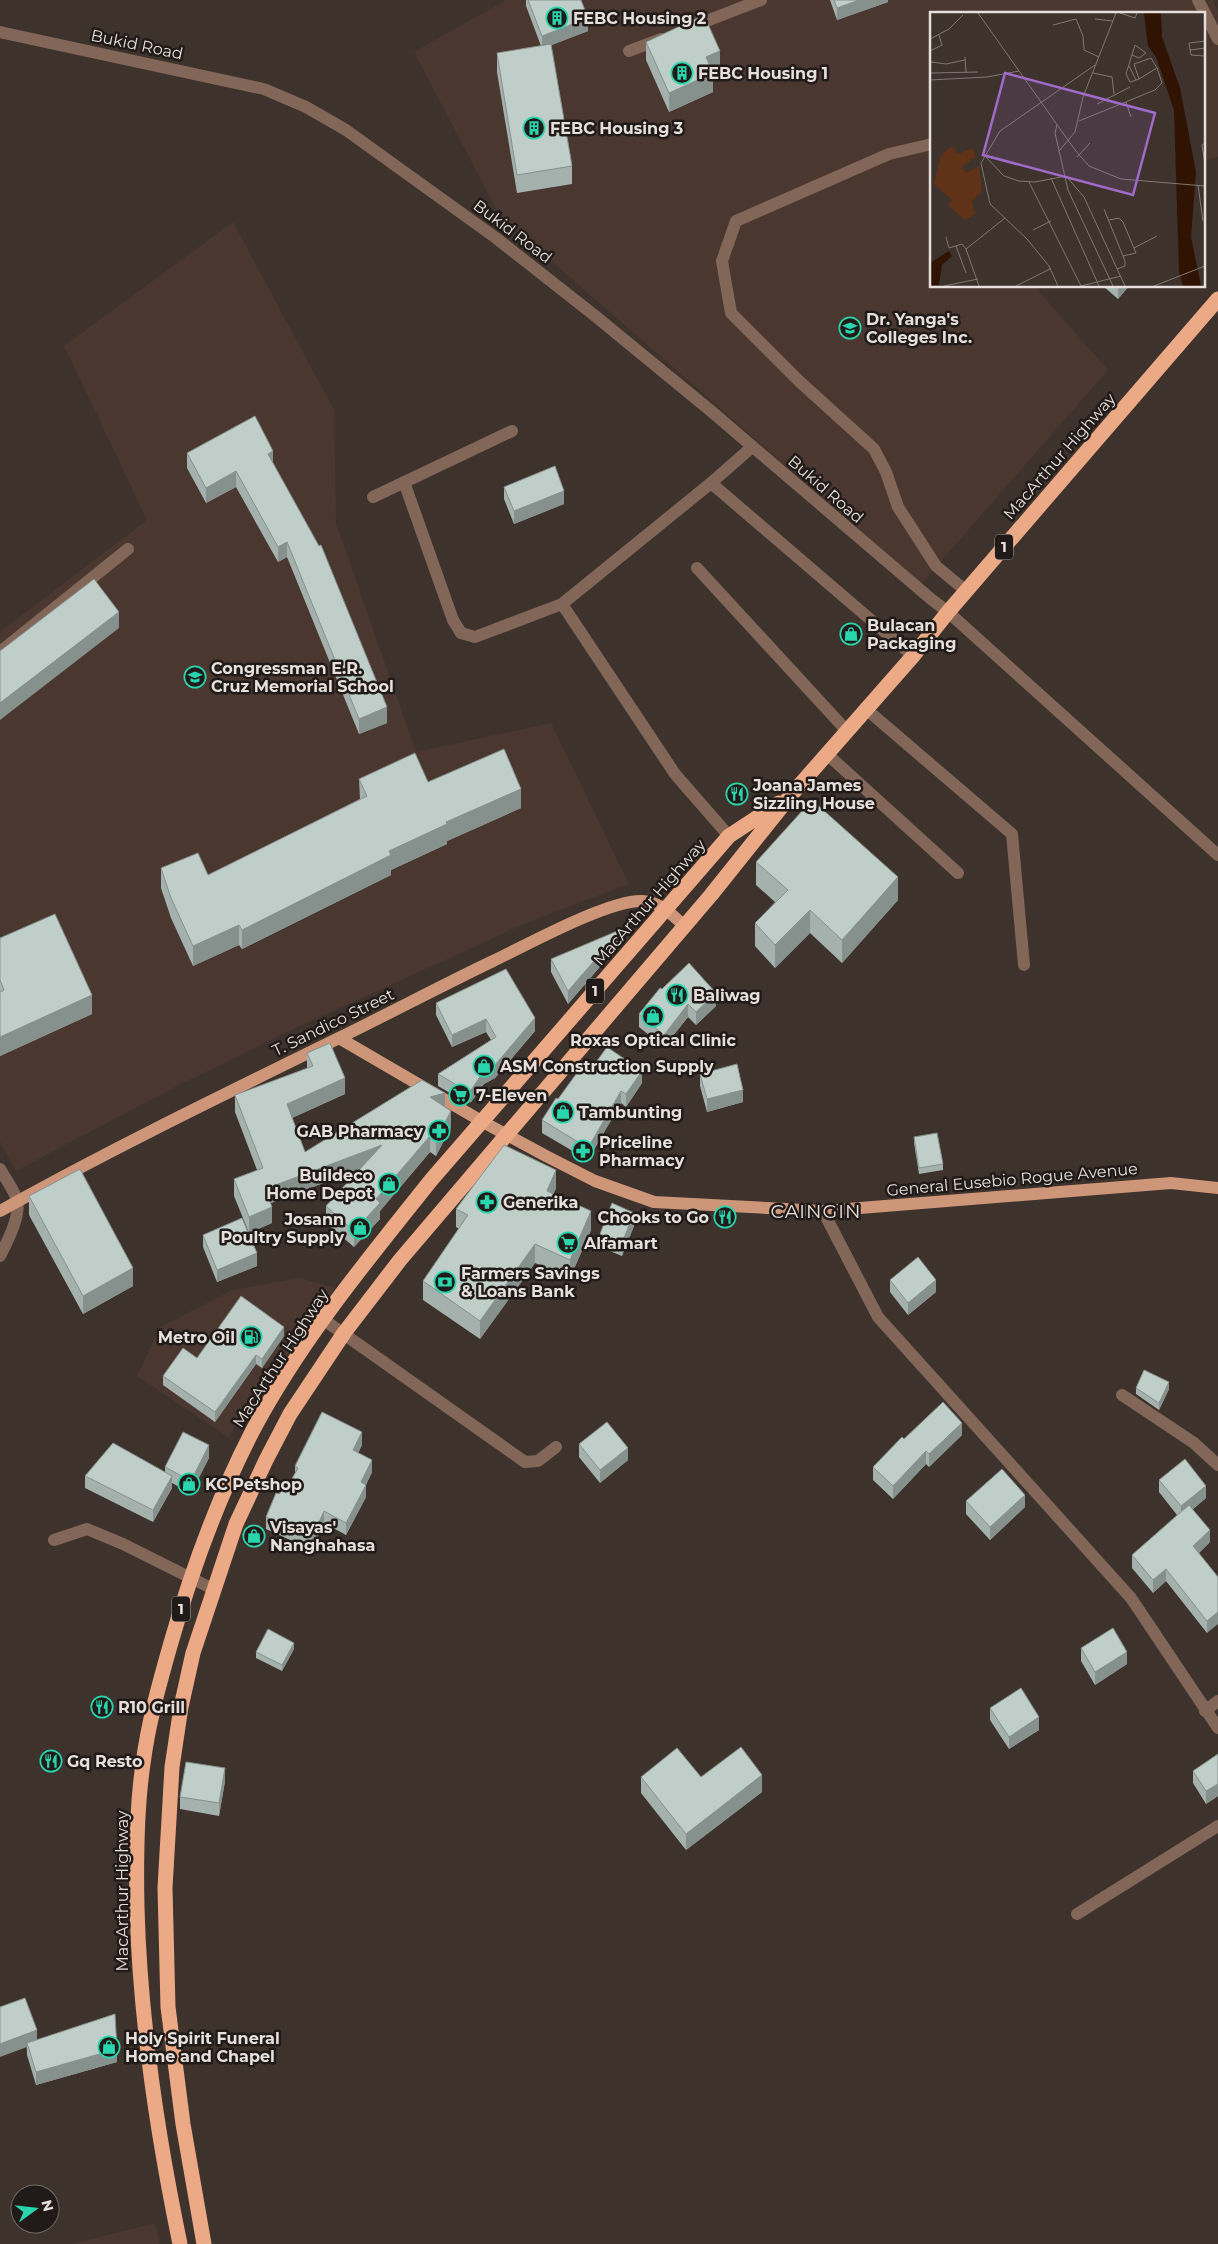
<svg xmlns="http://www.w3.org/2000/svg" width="1218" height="2244" font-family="Montserrat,sans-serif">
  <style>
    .built { fill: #4a3830 }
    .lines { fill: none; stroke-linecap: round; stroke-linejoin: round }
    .minor { stroke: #826658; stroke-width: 12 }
    .major { stroke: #ce9679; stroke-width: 12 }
    .highway { stroke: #eca986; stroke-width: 15 }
    .wall { fill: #a4b1ad }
    .shaded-wall { fill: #86908d }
    .building { fill: #bfcec9; stroke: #86908d }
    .labels { text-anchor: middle; stroke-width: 5; stroke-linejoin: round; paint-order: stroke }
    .shield { fill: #201b18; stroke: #aba4a0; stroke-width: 1 }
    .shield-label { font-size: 15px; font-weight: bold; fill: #e6dfdb }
    .poi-label { font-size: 16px; font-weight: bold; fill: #e6dfdb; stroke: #201b18; text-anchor: start }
    .street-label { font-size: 16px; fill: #e6dfdb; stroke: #201b18 }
    .quarter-label { font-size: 19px; letter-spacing: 1px; fill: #e6dfdb; stroke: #201b18 }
    .inset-road { fill: none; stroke: #817772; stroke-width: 1 }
    .view { fill: #a06bc9; fill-opacity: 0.15; stroke: #a06bc9; stroke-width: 2.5 }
    .inset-edge { fill: none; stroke: #e6dfdb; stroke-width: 2.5 }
  </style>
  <rect width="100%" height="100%" fill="#3d322c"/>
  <!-- built -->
  <path class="built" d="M506,0H1213L1218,12V157L1204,161V14H932V286H1034L1108,370L921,584L500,216L414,52Z
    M233,222L334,410L336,523L416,752L551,723L629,884L531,921L281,1035L179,1085L16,1171L0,1142V632L147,520L64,346Z
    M300,1278L335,1288L228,1437L137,1376L160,1327L232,1290Z
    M155,2223L160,2244H72Z"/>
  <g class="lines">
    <!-- minor -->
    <path class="minor" d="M1198,0L1218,39
      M691,27L761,0
      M0,32L264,89L306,107L346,130L496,238L594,315L711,411L931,599L948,612L1218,855
      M629,51L661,39
      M932,144L889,154L736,221L722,261L731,313L799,381L874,449L886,472L898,507L936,566L966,591
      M404,482L453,620L461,633L475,637L562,604L711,483L752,447
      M711,483L913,656
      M373,497L512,431
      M697,568L846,730
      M562,604L675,774L729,836
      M0,652L128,549
      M866,709L1012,834L1024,965
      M828,755L958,873
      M0,1169C5,1178 14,1190 17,1200C21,1216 7,1242 0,1256
      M823,1211L878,1317L1131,1598L1218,1728
      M324,1320L525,1462L538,1461L556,1447
      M1122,1395L1194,1443L1218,1465
      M54,1540L87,1529L123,1544L213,1589
      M1205,1711L1218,1701
      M1077,1914L1218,1826"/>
    <!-- major -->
    <path class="major" d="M339,1038L483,1122L546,1156L595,1181L654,1202L823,1211L1171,1183L1218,1188
      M0,1211C111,1149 225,1094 339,1038C390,1013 441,986 493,961C527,945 608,900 642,901C660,902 672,914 684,926"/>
    <!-- highway -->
    <path class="highway" d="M180,2244C157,2133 140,2021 137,1908C136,1860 136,1811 143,1764C148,1724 159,1685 170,1646C191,1572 217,1500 252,1432C300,1341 368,1259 432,1179L729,836L779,803
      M204,2244L183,2124L168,2007L165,1888L172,1767L181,1707L193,1653L236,1524L266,1460L290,1414L344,1333L400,1260L711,895L791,795L913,656L948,612L1218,299"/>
  </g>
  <!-- wall -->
  <path class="wall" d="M526,0H581L588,31L551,45L572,166V184L517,193L497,72V53L541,46L526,6Z
    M830,0H888V2L837,20Z
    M646,42L720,70L712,73L713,92L669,112L646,60Z
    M1103,286H1129L1118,299Z
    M187,453L273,463L387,723L359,734L287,557L278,562L236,487L206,503L187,468Z
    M504,487L564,504L514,524L504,499Z
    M359,779L428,782L521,808L447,841V844L391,870V875L242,949L239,945L193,966L171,918L161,888V868L208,875L360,799Z
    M756,862L898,900L842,963L810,933L775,968L755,946V923L775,902L756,885Z
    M0,938L92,1014L0,1056Z
    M622,941L568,1004L551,972V959Z
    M662,989L716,1006L696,1025L688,1017L664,1047L639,1027V1014Z
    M436,1003L535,1031L495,1078L484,1084L471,1102L467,1103L438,1086V1074L491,1040L486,1032L452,1047L436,1015Z
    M307,1053L345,1094L292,1118L305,1152L445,1107L451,1127L436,1156L430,1152L380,1211V1219L354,1247L326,1223V1206L360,1169L271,1203L272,1223L249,1233L234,1196V1179L257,1170L235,1112V1095L307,1069Z
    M589,1072L642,1083L626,1107L621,1103L588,1160L542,1133V1120Z
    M700,1074L743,1102L707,1112L700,1086Z
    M914,1137L943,1164V1170L919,1174L914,1143Z
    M556,1188L553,1194L591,1230L570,1278L535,1263L480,1339L423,1300V1281L459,1229L456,1227V1209Z
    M29,1196L133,1286L83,1314L29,1215Z
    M634,1226L622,1256L600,1247V1234Z
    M203,1235L257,1266L217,1282L203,1247Z
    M890,1280L936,1292L908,1315L890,1292Z
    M284,1336L262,1368L256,1364L215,1422L163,1385V1376Z
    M1136,1388L1169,1389L1159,1410L1136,1394Z
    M962,1435L929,1467L926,1464L893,1499L873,1480V1467L904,1439Z
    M579,1444L628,1460L600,1483L579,1457Z
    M362,1445L358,1453L372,1472L366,1485V1497L346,1535L324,1523L312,1550L266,1529V1517L279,1494L288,1486L295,1473V1466Z
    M209,1458L191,1493L172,1483V1488L153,1522L85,1488V1476L165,1472V1467Z
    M1159,1480L1206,1498L1192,1510L1210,1542L1199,1553L1218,1577L1207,1633L1166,1581L1153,1593L1132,1568V1555L1177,1515L1159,1492Z
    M966,1501L1025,1507L990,1540L966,1514Z
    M1081,1648L1127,1664L1095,1685L1081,1661Z
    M294,1649L282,1671L256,1658V1652Z
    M990,1708L1039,1730L1009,1749L990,1720Z
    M1218,1754V1796L1206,1804L1193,1783V1771Z
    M641,1777H701L762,1792L686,1850L641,1793Z
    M225,1781L219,1816L180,1809V1797Z
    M25,1998L37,2039L117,2062L36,2085L27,2055Z"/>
  <!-- shaded-wall -->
  <path class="shaded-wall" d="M859,0H888V2L837,20V8Z
    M588,18V31L542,49V36Z
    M720,51V70L706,76V57Z
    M713,73V92L669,112V93Z
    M1118,286H1129L1118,299Z
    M273,451V467L268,454Z
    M236,471V487L206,503V488Z
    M564,491V504L514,524V511Z
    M287,542V557L278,562V547Z
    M119,612V628L0,720V703Z
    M387,707V723L359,734V719Z
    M521,789V808L447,841V844L391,870V875L242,949V930L389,851L446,822Z
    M898,877V900L842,963V940Z
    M810,910V933L775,968V945Z
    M239,925V945L193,966V946Z
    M622,929V941L568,1004V991Z
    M716,993V1006L696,1025V1012Z
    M92,995V1014L0,1056V1037Z
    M688,1004V1017L664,1047V1035Z
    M535,1018V1031L495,1078L484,1084L471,1102L467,1103V1091L484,1071Z
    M486,1019V1032L452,1047V1035Z
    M642,1071V1083L626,1107V1094Z
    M345,1078V1094L287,1120V1104Z
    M743,1090V1102L707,1112V1099Z
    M621,1091V1103L588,1160V1148Z
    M445,1093V1109L430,1097Z
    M451,1111V1127L436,1156V1140Z
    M430,1136V1152L380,1211V1219L354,1247V1231L376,1199Z
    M382,1145V1161L265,1205V1189Z
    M556,1170V1188L547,1210V1191Z
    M272,1207V1223L249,1233V1217Z
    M591,1211V1230L570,1278V1260Z
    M634,1213V1226L622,1256V1243Z
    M535,1244V1263L480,1339V1321Z
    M257,1253V1266L217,1282V1270Z
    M133,1268V1286L83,1314V1296Z
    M936,1280V1292L908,1315V1303Z
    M284,1327V1336L262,1368V1359Z
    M256,1355V1364L215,1422V1412Z
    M1169,1382V1389L1159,1410V1403Z
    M962,1423V1435L929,1467V1454Z
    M362,1432V1445L353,1463V1450Z
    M209,1445V1458L191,1493V1481Z
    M628,1448V1460L600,1483V1470Z
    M926,1451V1464L893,1499V1486Z
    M372,1460V1472L365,1486L366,1485V1497L346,1535V1523L361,1482Z
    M172,1476V1488L153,1522V1510Z
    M1206,1486V1498L1181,1519V1506Z
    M1025,1495V1507L990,1540V1527Z
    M324,1511V1523L312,1550V1538Z
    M1210,1530V1542L1193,1558V1546Z
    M1166,1569V1581L1153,1593V1580Z
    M1218,1612V1624L1207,1633V1621Z
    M294,1643V1649L282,1671V1665Z
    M1127,1652V1664L1095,1685V1672Z
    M1039,1717V1730L1009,1749V1737Z
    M225,1768V1781L219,1816V1803Z
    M762,1775V1792L686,1850V1834Z
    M1218,1784V1796L1206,1804V1791Z
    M37,2030V2043H27V2047L0,2057V2044Z
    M117,2049V2062L36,2085V2072Z"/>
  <!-- building -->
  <path class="building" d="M528,0H581L588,18L542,36Z
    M834,0H859L837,8Z
    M704,15L720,51L706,57L713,73L669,93L646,42Z
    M551,44L572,166L517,175L497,53Z
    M255,416L273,451L268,454L319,546L321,545L387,707L359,719L287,542L278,547L236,471L206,488L187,453Z
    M555,466L564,491L514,511L504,487Z
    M94,579L119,612L0,703V651Z
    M504,749L521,789L446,822L447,824L389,851L391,855L242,930L239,925L193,946L171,898L161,868L198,853L208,875L367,796L359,779L415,753L428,782Z
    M812,800L898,877L842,940L810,910L775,945L755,923L788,890L756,862Z
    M55,914L92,995L0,1037V992L4,990L0,980V938Z
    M622,929L568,991L551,959Z
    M689,963L716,993L696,1012L688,1004L664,1035L639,1014L660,988L662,989Z
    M506,969L535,1018L495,1065L484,1071L471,1090L467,1091L438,1074L496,1037L486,1019L452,1035L436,1003Z
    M330,1043L345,1078L287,1104L305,1152L422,1080L445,1093L430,1097L451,1111L436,1140L430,1136L376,1199L380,1203L354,1231L326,1206L382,1145L265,1189L272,1207L249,1217L234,1179L263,1168L235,1095L313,1066L307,1053Z
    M607,1047L642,1071L626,1094L621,1091L588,1148L542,1120L556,1098L558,1099L582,1066L589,1072Z
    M737,1064L743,1090L707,1099L700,1074Z
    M937,1133L943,1164L919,1168L914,1137Z
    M504,1145L556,1170L547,1191L591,1211L570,1260L535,1244L480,1321L423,1281L468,1215L456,1209Z
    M80,1169L133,1268L83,1296L29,1196Z
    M612,1203L634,1213L622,1243L600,1234Z
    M242,1218L257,1253L217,1270L203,1235Z
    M918,1257L936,1280L908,1303L890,1280Z
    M241,1296L284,1327L262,1359L256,1355L215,1412L163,1376L183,1348L197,1358Z
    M1144,1370L1169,1382L1159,1403L1136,1388Z
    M943,1402L962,1423L929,1454L926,1451L893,1486L873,1467L902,1437L904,1439Z
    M322,1412L362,1432L353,1450L372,1460L361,1482L366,1485L346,1523L324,1511L312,1538L266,1517L276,1493L279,1494L284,1484L288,1486L298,1468L295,1466Z
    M607,1422L628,1448L600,1470L579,1444Z
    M183,1432L209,1445L191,1481L165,1467Z
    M113,1443L172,1476L153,1510L85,1476Z
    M1185,1459L1206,1486L1181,1506L1159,1480Z
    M1002,1469L1025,1495L990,1527L966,1501Z
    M1189,1505L1210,1530L1193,1546L1218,1577V1612L1207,1621L1166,1569L1153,1580L1132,1555Z
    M1113,1628L1127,1652L1095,1672L1081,1648Z
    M268,1629L294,1643L282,1665L256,1652Z
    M1021,1688L1039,1717L1009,1737L990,1708Z
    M741,1747L762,1775L686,1834L641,1777L677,1748L701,1777Z
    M1218,1754V1784L1206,1791L1193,1771Z
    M186,1762L225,1768L219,1803L180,1797Z
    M25,1998L37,2030L0,2044V2007Z
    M115,2014L117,2049L36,2072L27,2043Z"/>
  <!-- icons -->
  <defs>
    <g id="building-ring" transform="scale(1.125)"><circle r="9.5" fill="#201b18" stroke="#28d5ad" stroke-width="1.5"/><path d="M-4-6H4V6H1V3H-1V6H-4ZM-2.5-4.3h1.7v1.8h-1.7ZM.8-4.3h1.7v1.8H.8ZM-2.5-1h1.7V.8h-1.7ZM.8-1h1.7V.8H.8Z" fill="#28d5ad"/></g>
    <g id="university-ring" transform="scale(1.125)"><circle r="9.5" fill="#201b18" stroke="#28d5ad" stroke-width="1.5"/><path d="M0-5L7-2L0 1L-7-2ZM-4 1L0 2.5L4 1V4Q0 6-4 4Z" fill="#28d5ad"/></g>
    <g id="shop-ring" transform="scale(1.125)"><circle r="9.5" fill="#201b18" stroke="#28d5ad" stroke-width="1.5"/><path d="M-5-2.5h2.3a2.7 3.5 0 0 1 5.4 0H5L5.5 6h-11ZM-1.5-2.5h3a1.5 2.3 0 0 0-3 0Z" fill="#28d5ad"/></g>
    <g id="school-ring" transform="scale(1.125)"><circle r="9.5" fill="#201b18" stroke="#28d5ad" stroke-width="1.5"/><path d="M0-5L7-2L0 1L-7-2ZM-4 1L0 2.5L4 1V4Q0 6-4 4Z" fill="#28d5ad"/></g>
    <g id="restaurant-ring" transform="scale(1.125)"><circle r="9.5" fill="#201b18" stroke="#28d5ad" stroke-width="1.5"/><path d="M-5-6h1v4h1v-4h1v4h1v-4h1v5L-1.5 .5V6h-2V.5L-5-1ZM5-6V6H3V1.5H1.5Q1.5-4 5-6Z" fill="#28d5ad"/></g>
    <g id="supermarket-ring" transform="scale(1.125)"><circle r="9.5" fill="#201b18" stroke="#28d5ad" stroke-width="1.5"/><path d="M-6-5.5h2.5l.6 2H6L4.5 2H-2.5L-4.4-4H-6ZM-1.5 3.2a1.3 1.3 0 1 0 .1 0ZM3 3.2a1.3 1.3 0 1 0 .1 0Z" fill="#28d5ad"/></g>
    <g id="pharmacy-ring" transform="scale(1.125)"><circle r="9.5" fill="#201b18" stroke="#28d5ad" stroke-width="1.5"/><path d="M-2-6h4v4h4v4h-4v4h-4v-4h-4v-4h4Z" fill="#28d5ad"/></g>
    <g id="bank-ring" transform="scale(1.125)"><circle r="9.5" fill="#201b18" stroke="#28d5ad" stroke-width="1.5"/><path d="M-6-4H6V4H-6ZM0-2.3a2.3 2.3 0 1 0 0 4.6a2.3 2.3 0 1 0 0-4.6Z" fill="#28d5ad"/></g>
    <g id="fuel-ring" transform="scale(1.125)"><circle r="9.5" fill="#201b18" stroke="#28d5ad" stroke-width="1.5"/><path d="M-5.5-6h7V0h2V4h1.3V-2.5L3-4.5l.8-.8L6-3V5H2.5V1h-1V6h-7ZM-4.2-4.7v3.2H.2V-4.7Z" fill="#28d5ad"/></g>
  </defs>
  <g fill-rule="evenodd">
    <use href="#building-ring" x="557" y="18"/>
    <use href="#building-ring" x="682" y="73"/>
    <use href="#building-ring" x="534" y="128"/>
    <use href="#university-ring" x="850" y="328"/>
    <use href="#shop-ring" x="851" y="634"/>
    <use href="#school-ring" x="195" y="677"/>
    <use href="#restaurant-ring" x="737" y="794"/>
    <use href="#restaurant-ring" x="677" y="995"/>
    <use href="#shop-ring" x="653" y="1016"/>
    <use href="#shop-ring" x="484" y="1066"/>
    <use href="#supermarket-ring" x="460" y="1095"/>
    <use href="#shop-ring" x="563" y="1112"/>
    <use href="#pharmacy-ring" x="439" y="1131"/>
    <use href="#pharmacy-ring" x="583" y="1151"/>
    <use href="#shop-ring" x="389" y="1184"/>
    <use href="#pharmacy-ring" x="487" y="1202"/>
    <use href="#restaurant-ring" x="725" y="1217"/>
    <use href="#shop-ring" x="360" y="1228"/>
    <use href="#supermarket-ring" x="568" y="1243"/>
    <use href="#bank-ring" x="445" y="1282"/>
    <use href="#fuel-ring" x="251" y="1337"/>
    <use href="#shop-ring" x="189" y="1484"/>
    <use href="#shop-ring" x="254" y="1536"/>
    <use href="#restaurant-ring" x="102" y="1707"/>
    <use href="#restaurant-ring" x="51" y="1761"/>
    <use href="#shop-ring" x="109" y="2047"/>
  </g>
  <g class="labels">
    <!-- shield labels -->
    <g class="shield">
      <rect x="995" y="534.5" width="18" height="25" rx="4"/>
      <rect x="586" y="978.5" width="18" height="25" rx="4"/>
      <rect x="172" y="1596.5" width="18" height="25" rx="4"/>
    </g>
    <g class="shield-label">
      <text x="1004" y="552">1</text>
      <text x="595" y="996">1</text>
      <text x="181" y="1614">1</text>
    </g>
    <!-- poi labels -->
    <g class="poi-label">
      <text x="573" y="24">FEBC Housing 2</text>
      <text x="698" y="79">FEBC Housing 1</text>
      <text x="550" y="134">FEBC Housing 3</text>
      <text x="866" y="325">Dr. Yanga's<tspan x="866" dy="18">Colleges Inc.</tspan></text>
      <text x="867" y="631">Bulacan<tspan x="867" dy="18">Packaging</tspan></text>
      <text x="211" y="674">Congressman E.R.<tspan x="211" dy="18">Cruz Memorial School</tspan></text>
      <text x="753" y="791">Joana James<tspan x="753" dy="18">Sizzling House</tspan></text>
      <text x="693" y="1001">Baliwag</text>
      <text x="653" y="1046" text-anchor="middle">Roxas Optical Clinic</text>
      <text x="500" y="1072">ASM Construction Supply</text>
      <text x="476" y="1101">7-Eleven</text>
      <text x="579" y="1118">Tambunting</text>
      <text x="423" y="1137" text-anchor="end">GAB Pharmacy</text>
      <text x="599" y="1148">Priceline<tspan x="599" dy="18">Pharmacy</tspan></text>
      <text x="373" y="1181" text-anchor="end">Buildeco<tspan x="373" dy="18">Home Depot</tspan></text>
      <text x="503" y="1208">Generika</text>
      <text x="709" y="1223" text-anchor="end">Chooks to Go</text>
      <text x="344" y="1225" text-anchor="end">Josann<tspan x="344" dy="18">Poultry Supply</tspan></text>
      <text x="584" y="1249">Alfamart</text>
      <text x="461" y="1279">Farmers Savings<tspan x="461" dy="18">&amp; Loans Bank</tspan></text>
      <text x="235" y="1343" text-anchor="end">Metro Oil</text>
      <text x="205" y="1490">KC Petshop</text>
      <text x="270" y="1533">Visayas'<tspan x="270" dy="18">Nanghahasa</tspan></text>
      <text x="118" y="1713">R10 Grill</text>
      <text x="67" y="1767">Gq Resto</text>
      <text x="125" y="2044">Holy Spirit Funeral<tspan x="125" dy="18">Home and Chapel</tspan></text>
    </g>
    <!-- street labels -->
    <g class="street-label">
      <text transform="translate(137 44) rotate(12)" y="6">Bukid Road</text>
      <text transform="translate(513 231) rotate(37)" y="6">Bukid Road</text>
      <text transform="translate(1059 456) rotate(-49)" y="6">MacArthur Highway</text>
      <text transform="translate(826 489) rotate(41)" y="6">Bukid Road</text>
      <text transform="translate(649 902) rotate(-49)" y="6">MacArthur Highway</text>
      <text transform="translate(333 1022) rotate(-26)" y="6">T. Sandico Street</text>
      <text transform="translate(1012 1179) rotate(-5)" y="6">General Eusebio Rogue Avenue</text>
      <text transform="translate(280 1358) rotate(-57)" y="6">MacArthur Highway</text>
      <text transform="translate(122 1891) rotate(-90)" y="6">MacArthur Highway</text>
    </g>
    <!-- quarter labels -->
    <g class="quarter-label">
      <text x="816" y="1218">CAINGIN</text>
    </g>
  </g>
  <!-- overview -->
  <g transform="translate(930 12)">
    <rect width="275" height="275" fill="#3d322c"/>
    <path d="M22,134L28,142L42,136L46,145L32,155L36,161L49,154L52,180L42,189L45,202L35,208L18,193L22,188L4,172L11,143Z" fill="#603217"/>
    <path d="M214,1H231L232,25L250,76L266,160L261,225L271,274H253L249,260L244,98L226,45L218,34ZM19,239L22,244L12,253L9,273L0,274V251Z" fill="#301303"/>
    <path class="inset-road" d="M48,1L145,138L159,154L191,167L275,174M190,1L205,6L207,1M165,7L183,9M123,13L146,7L153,24L154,38L169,45M0,27L19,17L33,3M275,29L259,31L261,43L275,44M260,38L275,36M0,39L12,33L9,23M202,43L209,46L216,41L205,33L196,62L200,70L209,67L227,56L221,46L204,52L209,67M35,45L36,61M1,50L16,52L35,48M199,54L206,68M0,61L48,60M163,61L182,65L184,82M0,68L57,65L89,59M196,90L201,105M167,92L200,75M149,109L225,78L232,71L227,56M127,113L125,121L138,178L183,274M275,131L272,133L275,152M129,139L145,120L153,85L186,1M55,144L74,164L89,169L105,170L136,164L154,185L195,274M147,145L160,131M121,166L169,274M99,170L151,274M268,173L273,209M174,197L195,249V254L187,257M179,208L189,206L193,210L206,241L193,244M103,218L121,209M16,225L19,236L32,232L36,237M26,234L36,261M204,236L227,224M14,274L48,267M49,274L36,237L75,206M86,274L120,257M128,274L119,254L97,227L60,192L51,151L70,119L165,53M151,274L191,264M224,274L275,254"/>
    <path class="view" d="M75,61L225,101L203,183L53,143Z"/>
    <rect width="275" height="275" class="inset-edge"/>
  </g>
  <!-- north arrow -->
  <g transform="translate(35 2209) rotate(75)"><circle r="24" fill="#201b18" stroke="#6f6966"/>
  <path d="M0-4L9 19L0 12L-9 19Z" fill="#28d5ad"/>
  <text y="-8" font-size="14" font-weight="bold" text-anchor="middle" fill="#e6dfdb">N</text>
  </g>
</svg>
